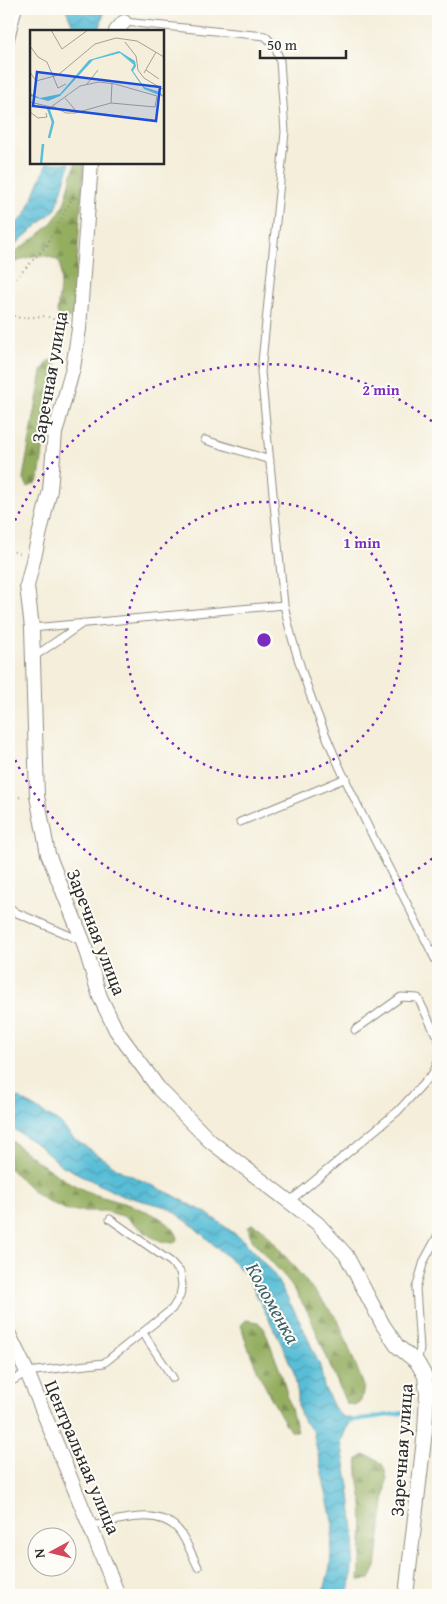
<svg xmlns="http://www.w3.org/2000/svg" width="447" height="1604" font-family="'Gentium Book Plus',serif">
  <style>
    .forest { fill: url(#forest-firs); stroke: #606c46 }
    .water { fill: url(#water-waves); stroke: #427481 }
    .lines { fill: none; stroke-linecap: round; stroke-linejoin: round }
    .stream { stroke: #59bed7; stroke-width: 4 }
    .service-casing { stroke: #908c82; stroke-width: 9 }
    .minor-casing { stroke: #908c82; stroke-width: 16 }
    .path { stroke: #908c82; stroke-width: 2; stroke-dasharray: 1 4; stroke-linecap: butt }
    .service { stroke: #fff; stroke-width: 7 }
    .minor { stroke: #fff; stroke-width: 14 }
    .ring { fill: none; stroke: #7b2cbf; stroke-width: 2.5; stroke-dasharray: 2.5 5 }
    .labels { text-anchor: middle; stroke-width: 4; stroke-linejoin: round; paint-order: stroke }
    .street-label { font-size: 19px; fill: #2b2b2b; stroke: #fdfcf7 }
    .water-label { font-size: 20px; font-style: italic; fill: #3b5e67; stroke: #fdfcf7 }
    .inset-river { fill: none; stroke: #59bed7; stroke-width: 2.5 }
    .inset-road { fill: none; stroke: #a4a094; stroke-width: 1 }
    .view { fill: #1d4ed8; fill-opacity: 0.15; stroke: #1d4ed8; stroke-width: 2.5 }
    .inset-edge { fill: none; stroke: #2b2b2b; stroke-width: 2.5 }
    .centre { fill: #7b2cbf; stroke: #fdfcf7; stroke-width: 2.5 }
    .ring-label { font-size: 15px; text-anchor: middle; font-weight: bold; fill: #7b2cbf; stroke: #fdfcf7; stroke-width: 4; stroke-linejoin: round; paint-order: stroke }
  </style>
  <defs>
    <pattern id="forest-firs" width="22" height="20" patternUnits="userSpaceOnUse" patternTransform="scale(1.25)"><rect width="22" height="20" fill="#94ae60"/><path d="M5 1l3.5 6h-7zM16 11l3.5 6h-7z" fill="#798e4f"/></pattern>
    <pattern id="water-waves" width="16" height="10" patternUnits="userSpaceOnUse" patternTransform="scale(1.25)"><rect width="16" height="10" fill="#59bed7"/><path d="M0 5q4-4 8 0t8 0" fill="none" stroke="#4a9baf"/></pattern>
  </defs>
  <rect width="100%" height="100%" fill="#fdfcf7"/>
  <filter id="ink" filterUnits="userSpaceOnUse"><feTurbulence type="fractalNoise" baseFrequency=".02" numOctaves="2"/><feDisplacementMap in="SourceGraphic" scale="10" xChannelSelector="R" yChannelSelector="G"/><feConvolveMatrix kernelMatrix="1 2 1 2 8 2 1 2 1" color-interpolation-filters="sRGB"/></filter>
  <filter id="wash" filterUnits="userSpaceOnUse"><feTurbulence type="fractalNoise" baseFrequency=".0096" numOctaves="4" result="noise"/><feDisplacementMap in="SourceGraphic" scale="20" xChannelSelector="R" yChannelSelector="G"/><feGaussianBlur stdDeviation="1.12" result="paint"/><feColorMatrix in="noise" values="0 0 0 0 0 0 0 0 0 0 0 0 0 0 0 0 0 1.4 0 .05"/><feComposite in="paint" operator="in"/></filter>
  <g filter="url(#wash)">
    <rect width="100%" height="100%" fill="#f4eeda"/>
    <!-- forest -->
    <path class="forest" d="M76,162L84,163L73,316L64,322L57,313L61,279L60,262C41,250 28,257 9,265V256C30,241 55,227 65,201C69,189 71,175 76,162Z
      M49,360L56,364C56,382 50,397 47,414C43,437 44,460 37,483L28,487L23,478L42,372Z
      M9,1139C33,1158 58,1178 86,1191C111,1202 170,1210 178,1238L174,1243L163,1242L150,1236L126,1217L105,1211H68L40,1197L9,1168Z
      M251,1224L262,1228L338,1320L364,1386L361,1401L354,1405L346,1403L308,1312L287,1279L251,1239L248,1227Z
      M246,1320L258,1322L264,1328L282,1376L297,1431H290C270,1398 251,1362 241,1325Z
      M364,1455C380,1459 384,1463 387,1479L376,1567L370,1579L359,1580C361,1555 364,1530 362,1505C361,1489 356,1475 358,1459Z"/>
    <!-- water -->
    <path class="water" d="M66,9H105L99,31H75Z
      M47,163H70L56,209L9,250V231L26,214Z
      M9,1092L60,1123L73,1138L121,1171L171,1194L208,1214L243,1240L273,1273L300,1321L320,1366L324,1387L334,1407L341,1416L353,1419L346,1429L341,1442L349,1486L355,1539L349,1595H323L330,1567L333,1525L313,1431L304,1422L298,1408V1395L294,1373L284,1349L246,1274L192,1225L167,1207L120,1195L61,1165L41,1147L9,1126Z"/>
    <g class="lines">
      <!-- stream -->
      <path class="stream" d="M348,1421L410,1412"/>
    </g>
  </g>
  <g filter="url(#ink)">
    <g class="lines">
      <!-- service casing -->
      <g class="service-casing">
        <path id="service" d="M9,45L18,9
          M205,440L270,460
          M284,605C311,732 381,849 438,965
          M32,628L284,605L261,372L285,132L280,61L275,46L265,36L124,22
          M32,658L83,623
          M240,822L346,778
          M9,907L17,913L82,941
          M355,1030L401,997L418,998L438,1039
          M290,1201L398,1111L433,1073L438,1062
          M143,1333L173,1378
          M417,1362L420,1349L416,1288L424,1261L438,1235
          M9,1383L27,1372L104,1363L172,1309L180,1296L182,1285L180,1272L171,1262L110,1219
          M91,1526C117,1521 160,1505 180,1532C187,1542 192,1555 198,1567"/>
      </g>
      <!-- minor casing -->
      <g class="minor-casing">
        <path id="minor" d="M116,31L124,22
          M91,162L79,329L73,368L55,433L50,490L27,586L32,628L37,796L48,854L83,941L100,997L116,1030L159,1089L210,1141L317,1223L346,1255L383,1325L397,1346L417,1362L425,1376L427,1394L425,1431L406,1595
          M9,1335L27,1372L118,1595"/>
      </g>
      <!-- path -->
      <path class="path" d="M9,286L46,246L75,193
        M9,314L20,318L46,316L53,319L63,345
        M9,550L21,554
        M9,798L24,797"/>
      <!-- service -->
      <use href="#service" class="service"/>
      <!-- minor -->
      <use href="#minor" class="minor"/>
    </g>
  </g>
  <!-- distance rings -->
  <g class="ring">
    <circle cx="264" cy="640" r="138"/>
    <path d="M438 854A276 276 0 0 1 9 746M9 534A276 276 0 0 1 438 426"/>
  </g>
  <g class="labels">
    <!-- street labels -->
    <g class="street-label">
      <text transform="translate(49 377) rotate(-80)" y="7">Заречная улица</text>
      <text transform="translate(97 932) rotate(69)" y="7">Заречная улица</text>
      <text transform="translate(401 1450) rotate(-86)" y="7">Заречная улица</text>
      <text transform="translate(83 1457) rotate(67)" y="7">Центральная улица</text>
    </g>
    <!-- water labels -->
    <g class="water-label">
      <text transform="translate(273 1303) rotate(61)" y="7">Коломенка</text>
    </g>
  </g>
  <!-- overview -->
  <g transform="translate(30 30)">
    <rect width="134" height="134" fill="#f4eeda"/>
    <path d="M89,21L105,31L106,36L103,41L114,57L130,62L134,67L114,59L101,40L104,35L90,23L63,30L30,66L18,71L0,66V63L10,68L30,64L59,30Z" fill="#59bed7"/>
    <path class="inset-river" d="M18,78L23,92L19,108M11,134L13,114"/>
    <path class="inset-road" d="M21,0L32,19L58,0M95,12L106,26L108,40L114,48L134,60M0,16L8,27L17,32L28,58L36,54M116,40L129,49M0,42L6,51L28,45L65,14L86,8L107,11L134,27M114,43L126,22M57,54L68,40M35,68L47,82M0,72L21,77L50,56L69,52L85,54L127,66L125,77L81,73L82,53M22,76L36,83H45L81,73M0,82L8,88L17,87L16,83"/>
    <path class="view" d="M7,42L130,57L126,91L3,76Z"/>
    <rect width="134" height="134" class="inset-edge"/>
  </g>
  <circle cx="264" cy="640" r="8" class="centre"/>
  <g class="ring-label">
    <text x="381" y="395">2 min</text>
    <text x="362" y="548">1 min</text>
  </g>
  <!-- margin -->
  <rect width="447" height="1604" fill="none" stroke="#fdfcf7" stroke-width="30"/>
  <!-- north arrow -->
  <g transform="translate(52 1552) rotate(263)"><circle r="24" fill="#fdfcf7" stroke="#a9a8a5"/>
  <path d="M0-4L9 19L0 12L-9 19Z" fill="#d1495b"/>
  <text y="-8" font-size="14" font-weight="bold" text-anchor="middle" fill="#2b2b2b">N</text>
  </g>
  <!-- scale -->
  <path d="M260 50v8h86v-8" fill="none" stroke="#2b2b2b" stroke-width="2.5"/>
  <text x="267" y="50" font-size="15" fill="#2b2b2b" stroke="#fdfcf7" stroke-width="4" paint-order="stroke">50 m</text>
</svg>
